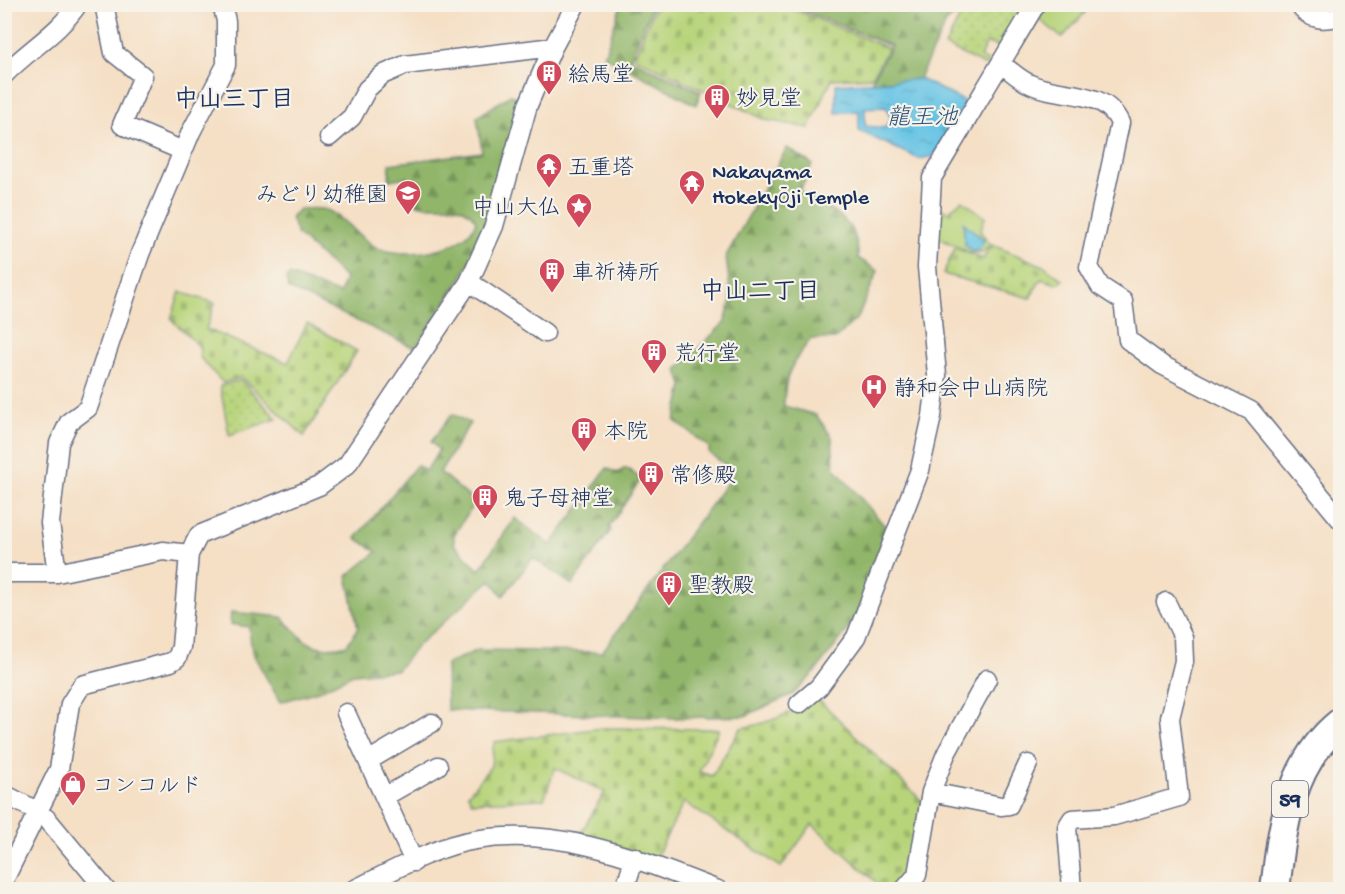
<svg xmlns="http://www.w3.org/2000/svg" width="1345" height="894" font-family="'Gochi Hand','Klee One',sans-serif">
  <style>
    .grass { fill: url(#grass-dots); stroke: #69826c; stroke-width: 1.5 }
    .forest { fill: url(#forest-firs); stroke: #567264; stroke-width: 1.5 }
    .cemetery { fill: url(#cemetery-stones); stroke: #69826c; stroke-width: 1.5 }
    .garden { fill: #b7d47a; stroke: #69826c; stroke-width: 1.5 }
    .water { fill: url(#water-ripples); stroke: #417aa2; stroke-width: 1.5; fill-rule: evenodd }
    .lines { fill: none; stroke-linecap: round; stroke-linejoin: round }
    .minor-casing { stroke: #676d82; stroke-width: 21 }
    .primary-casing { stroke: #676d82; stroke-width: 32 }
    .minor { stroke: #fff; stroke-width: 18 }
    .primary { stroke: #fff; stroke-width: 28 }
    .labels { text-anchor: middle; stroke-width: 4.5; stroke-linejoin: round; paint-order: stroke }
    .shield { fill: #f7f3e8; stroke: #5d6a87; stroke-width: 1.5 }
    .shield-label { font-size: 21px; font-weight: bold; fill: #1b2f5e }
    .poi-label { font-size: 22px; fill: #1b2f5e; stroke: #f7f3e8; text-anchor: start }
    .neighbourhood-label { font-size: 24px; font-weight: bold; fill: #1b2f5e; stroke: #f7f3e8 }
    .water-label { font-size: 24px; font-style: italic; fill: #2e5480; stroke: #f7f3e8 }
  </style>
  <defs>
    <pattern id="grass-dots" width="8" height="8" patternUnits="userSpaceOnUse" patternTransform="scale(1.5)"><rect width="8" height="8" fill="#b7d47a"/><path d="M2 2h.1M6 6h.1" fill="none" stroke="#9db66c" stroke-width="1.8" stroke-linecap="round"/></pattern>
    <pattern id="forest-firs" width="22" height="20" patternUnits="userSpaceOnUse" patternTransform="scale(1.5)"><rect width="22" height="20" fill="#91b66a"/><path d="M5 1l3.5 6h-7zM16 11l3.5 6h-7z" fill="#76945a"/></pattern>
    <pattern id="cemetery-stones" width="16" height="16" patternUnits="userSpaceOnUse" patternTransform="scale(1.5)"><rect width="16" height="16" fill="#b7d47a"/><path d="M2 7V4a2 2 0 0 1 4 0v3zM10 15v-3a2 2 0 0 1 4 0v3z" fill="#9db66c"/></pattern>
    <pattern id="water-ripples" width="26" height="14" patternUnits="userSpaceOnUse" patternTransform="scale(1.5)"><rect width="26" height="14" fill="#67c4e5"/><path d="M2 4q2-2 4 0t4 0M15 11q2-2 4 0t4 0" fill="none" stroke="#54a0bd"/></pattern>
  </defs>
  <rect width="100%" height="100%" fill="#f7f3e8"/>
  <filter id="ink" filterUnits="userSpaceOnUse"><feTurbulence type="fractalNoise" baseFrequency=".0167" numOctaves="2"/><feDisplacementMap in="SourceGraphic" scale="12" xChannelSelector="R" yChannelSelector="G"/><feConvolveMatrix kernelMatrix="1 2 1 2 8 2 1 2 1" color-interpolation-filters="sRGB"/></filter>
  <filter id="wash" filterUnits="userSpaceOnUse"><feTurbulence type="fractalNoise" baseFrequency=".008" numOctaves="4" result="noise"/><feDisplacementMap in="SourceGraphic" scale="24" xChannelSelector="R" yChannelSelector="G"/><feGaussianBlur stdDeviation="1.35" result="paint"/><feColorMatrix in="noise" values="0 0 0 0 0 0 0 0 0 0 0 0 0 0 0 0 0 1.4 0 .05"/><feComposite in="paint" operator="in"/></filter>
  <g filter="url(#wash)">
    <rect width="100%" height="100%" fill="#f5dfc5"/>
    <!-- grass -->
    <path class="grass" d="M966,5H1029L1003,48L987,43L980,57L988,61L986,66L945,46Z
      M241,380L277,419L229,435L220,386Z"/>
    <!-- forest -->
    <path class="forest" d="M621,5H653L630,59L701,92L696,105L604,56Z
      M789,5H828L839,8L862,5L931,16L935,5H963L961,11L946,23L908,101L864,95L891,46Z
      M510,95L522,99L489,224L461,279L415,348L289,289L286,279L290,275L340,294L345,278L297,234L291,218L299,209C307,209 320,207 327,210C344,217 358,237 374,246C399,261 468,252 476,221C460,195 435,213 412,202L407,177L389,180L390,164L482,152L477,117Z
      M787,148L812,164L800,192C830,209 859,219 858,258L878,271L858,317L835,339H811C792,362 784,376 784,406L816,415L832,437L834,467L889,531L857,618L815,672L793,694L745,716L676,718L447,710L446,664L478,650L602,652L735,472L709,453V447L675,421L683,385L677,370L725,322L731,300L726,256Z
      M452,414L470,423L440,472L475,502L454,535V544L479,570L515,518L551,545L607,468L617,473L626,468L641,479L609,527L611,530L572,585L533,558L503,596L491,580L418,645L397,670L353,674L318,691L280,702L252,652L249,627L230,624L231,612L282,617C304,641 312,654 347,645L358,628L347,576L377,552L356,538L417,465L426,471L439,450L431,442Z"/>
    <!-- cemetery -->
    <path class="cemetery" d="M656,4L783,5L888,48L872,77L832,79L809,128L766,120L634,57Z
      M992,245L1044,266L1063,280L1057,284L1041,279L1030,298L943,274L955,248L983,259Z
      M180,292L215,303L206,329L288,363L307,323L357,351L304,436L241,377L223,383L201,359L199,346L171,319Z
      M815,696L922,801L913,872L896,889L885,890L812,824L781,867L684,802L655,859L579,836L605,792L555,768L544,799L472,802L468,794L491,766L494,742L602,728L719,729L699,772L712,776L741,728C770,723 791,714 815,696Z"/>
    <!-- garden -->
    <path class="garden" d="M1048,5H1083L1088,9L1062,38L1038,18Z
      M962,200L985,217L980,231L990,244L984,252L971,253L934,236V206L952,213L951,209Z"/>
    <!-- water -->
    <path class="water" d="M920,79L966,102L934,156L919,159L859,131V111L836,113V84ZM886,107L891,119L884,128L865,126V108Z
      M963,222L984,240L979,250L972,251L965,245Z"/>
  </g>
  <g filter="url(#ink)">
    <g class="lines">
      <!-- minor casing -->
      <g class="minor-casing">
        <path id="minor" d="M104,4L114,53L143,76L122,125L183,151
          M1298,4C1310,21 1323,20 1340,17
          M1001,63C1009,70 1018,78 1028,83C1058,99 1103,86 1120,123L1089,267L1100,286L1123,301L1128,340L1162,365L1251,411L1340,519
          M4,75C28,50 59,33 78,4
          M329,137L352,117L367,89L382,75L405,65L553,47
          M469,282L545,333
          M4,573H57L163,551L189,554
          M57,573L50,523L59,443L69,422L88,408L140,254L191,132L226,65V21L222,4
          M799,704L819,687L856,637L920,470L932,416L937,375L927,267L932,178L1036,4
          M346,713L414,862
          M368,761L432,723
          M931,792L1001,806L1009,805L1028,764
          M4,794L39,812L48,820L106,890
          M384,797L438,766
          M4,880L59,769L70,704L82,685L171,662L177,658L181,647L189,554L199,535L319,486L347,465L469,282L494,226L528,105L553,47L576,4
          M353,890C389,873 435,846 475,840C562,826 639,860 718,890
          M624,890L635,857
          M904,890L917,875L931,792L946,754L987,679
          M1072,890L1067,827L1072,819L1114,816L1179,797L1170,718L1184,661L1183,637L1166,602"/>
      </g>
      <!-- primary casing -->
      <g class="primary-casing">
        <path id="primary" d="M1275,890C1282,830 1289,764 1340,723"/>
      </g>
      <!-- minor -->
      <use href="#minor" class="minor"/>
      <!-- primary -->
      <use href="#primary" class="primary"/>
    </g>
  </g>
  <!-- icons -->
  <defs>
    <g id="building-pin" transform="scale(1.35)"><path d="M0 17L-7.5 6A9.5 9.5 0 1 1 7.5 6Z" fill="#d1495b" stroke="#f7f3e8"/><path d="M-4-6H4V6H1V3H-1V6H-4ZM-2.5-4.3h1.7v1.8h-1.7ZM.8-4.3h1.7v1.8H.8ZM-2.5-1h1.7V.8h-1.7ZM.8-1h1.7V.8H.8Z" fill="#fff"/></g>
    <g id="temple-pin" transform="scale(1.35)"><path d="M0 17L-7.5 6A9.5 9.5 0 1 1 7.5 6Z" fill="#d1495b" stroke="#f7f3e8"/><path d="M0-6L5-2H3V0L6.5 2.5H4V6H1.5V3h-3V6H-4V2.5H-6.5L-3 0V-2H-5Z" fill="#fff"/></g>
    <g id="school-pin" transform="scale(1.35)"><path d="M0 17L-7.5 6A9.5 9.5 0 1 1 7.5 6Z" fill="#d1495b" stroke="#f7f3e8"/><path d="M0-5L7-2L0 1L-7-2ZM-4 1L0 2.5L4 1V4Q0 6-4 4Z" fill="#fff"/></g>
    <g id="sight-pin" transform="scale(1.35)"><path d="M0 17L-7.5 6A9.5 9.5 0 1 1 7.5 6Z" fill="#d1495b" stroke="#f7f3e8"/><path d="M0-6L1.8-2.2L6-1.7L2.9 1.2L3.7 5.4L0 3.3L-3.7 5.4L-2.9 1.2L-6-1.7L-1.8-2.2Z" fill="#fff"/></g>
    <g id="hospital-pin" transform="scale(1.35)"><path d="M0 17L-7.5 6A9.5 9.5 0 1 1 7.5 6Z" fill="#d1495b" stroke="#f7f3e8"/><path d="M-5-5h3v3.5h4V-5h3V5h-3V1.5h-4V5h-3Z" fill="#fff"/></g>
    <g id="shop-pin" transform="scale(1.35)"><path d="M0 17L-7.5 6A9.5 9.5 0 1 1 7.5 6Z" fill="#d1495b" stroke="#f7f3e8"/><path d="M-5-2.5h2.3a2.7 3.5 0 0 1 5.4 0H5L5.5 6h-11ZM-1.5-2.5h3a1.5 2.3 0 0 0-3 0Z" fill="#fff"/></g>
  </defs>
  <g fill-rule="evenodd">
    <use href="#building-pin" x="549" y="73"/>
    <use href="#building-pin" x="717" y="97"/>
    <use href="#temple-pin" x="549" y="166"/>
    <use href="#temple-pin" x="692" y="183"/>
    <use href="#school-pin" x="408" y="193"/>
    <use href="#sight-pin" x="579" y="206"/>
    <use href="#building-pin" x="552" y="271"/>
    <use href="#building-pin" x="654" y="352"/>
    <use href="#hospital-pin" x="874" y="387"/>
    <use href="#building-pin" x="584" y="430"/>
    <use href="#building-pin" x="651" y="474"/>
    <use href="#building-pin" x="485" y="497"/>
    <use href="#building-pin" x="669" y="584"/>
    <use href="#shop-pin" x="73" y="784"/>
  </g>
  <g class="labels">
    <!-- shield labels -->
    <rect class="shield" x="1272" y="781" width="36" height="36" rx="4.5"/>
    <g class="shield-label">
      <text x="1290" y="806">59</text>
    </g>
    <!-- poi labels -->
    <g class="poi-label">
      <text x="568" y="81">絵馬堂</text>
      <text x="736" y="105">妙見堂</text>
      <text x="568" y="174">五重塔</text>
      <text x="712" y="178">Nakayama<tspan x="712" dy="25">Hokekyōji Temple</tspan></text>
      <text x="388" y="201" text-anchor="end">みどり幼稚園</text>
      <text x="560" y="214" text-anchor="end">中山大仏</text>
      <text x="572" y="279">車祈祷所</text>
      <text x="674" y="360">荒行堂</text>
      <text x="894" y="395">静和会中山病院</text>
      <text x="604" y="438">本院</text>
      <text x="670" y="482">常修殿</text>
      <text x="504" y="505">鬼子母神堂</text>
      <text x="688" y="592">聖教殿</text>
      <text x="92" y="792">コンコルド</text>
    </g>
    <!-- neighbourhood labels -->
    <g class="neighbourhood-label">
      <text x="234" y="106">中山三丁目</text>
      <text x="760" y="298">中山二丁目</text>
    </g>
    <!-- water labels -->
    <g class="water-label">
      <text x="922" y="124">龍王池</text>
    </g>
  </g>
  <!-- margin -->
  <rect width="1345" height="894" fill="none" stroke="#f7f3e8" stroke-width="24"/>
</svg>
